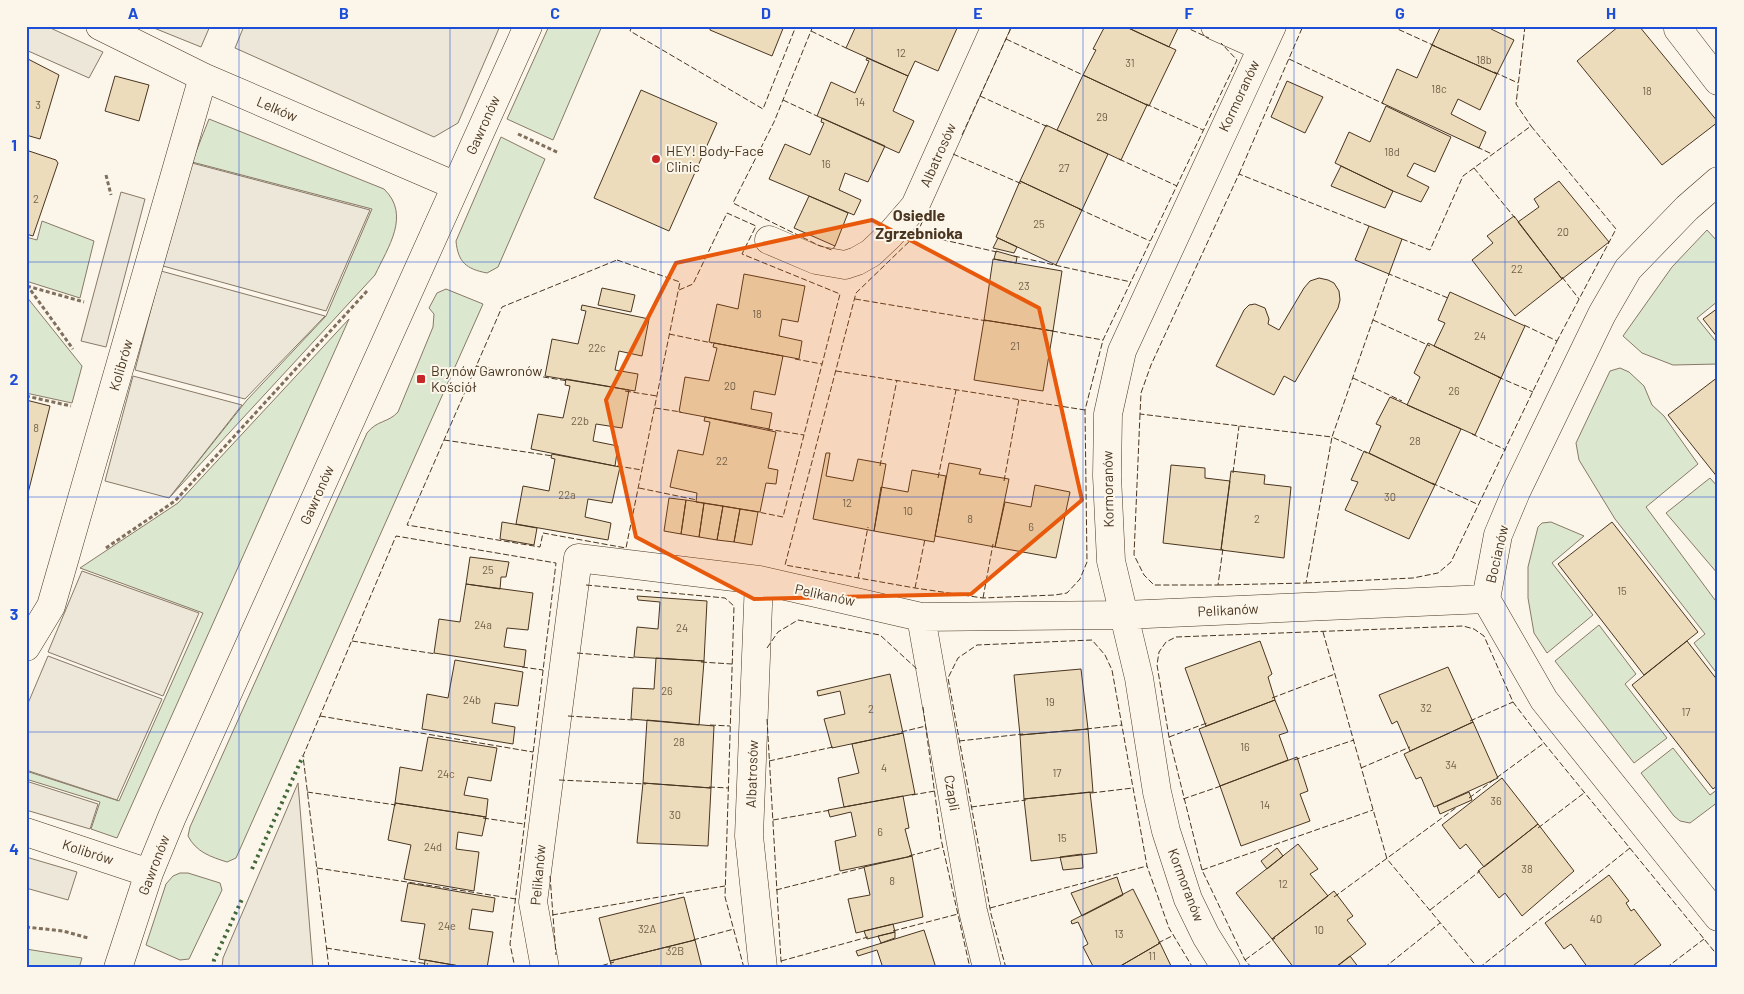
<svg xmlns="http://www.w3.org/2000/svg" width="1744" height="994" font-family="Barlow,sans-serif">
  <style>
    .green { fill: #dce7d0; stroke: #887966 }
    .parking { fill: #ede7d9; stroke: #887966 }
    .building { fill: #ecdcbc; stroke: #4a3520 }
    .lines { fill: none; stroke-linecap: round; stroke-linejoin: round }
    .street-casing { stroke: #4a3520; stroke-width: 29 }
    .path { stroke: #7f6f5c; stroke-width: 3; stroke-dasharray: 4 2.5; stroke-linecap: butt }
    .street { stroke: #fbf6e9; stroke-width: 28 }
    .hedge { stroke: #436837; stroke-width: 4; stroke-dasharray: 2.5 4; stroke-linecap: butt }
    .fence { stroke: #4a3520; stroke-width: 1; stroke-dasharray: 6 2.5; stroke-linecap: butt }
    .marked { fill: #e8590c; fill-opacity: 0.2; stroke: #e8590c; stroke-width: 4; stroke-linejoin: round }
    .grid { fill: none; stroke: #1d4ed8; stroke-width: 1; stroke-opacity: 0.55 }
    .poi-dot { fill: #c62828; stroke: #fbf6e9; stroke-width: 2 }
    .labels { text-anchor: middle; stroke-width: 4; stroke-linejoin: round; paint-order: stroke }
    .number-label { font-size: 11px; fill: #725f47 }
    .street-label { font-size: 14px; fill: #4a3520; stroke: #fbf6e9 }
    .poi-label { font-size: 14px; fill: #4a3520; stroke: #fbf6e9; text-anchor: start }
    .quarter-label { font-size: 16px; font-weight: bold; fill: #4a3520; stroke: #fbf6e9 }
    .neatline { fill: none; stroke: #1d4ed8; stroke-width: 2 }
    .grid-label { font-size: 16px; text-anchor: middle; font-weight: bold; fill: #1d4ed8 }
  </style>
  <rect width="100%" height="100%" fill="#fbf6e9"/>
  <!-- green -->
  <path class="green" d="M549,26H602L553,140L507,119Z
    M209,119L384,189C411,215 388,247 375,275L169,498L247,400L326,316L372,209L192,162Z
    M501,137L545,159L498,267L487,273C466,269 458,262 456,241Z
    M42,221L94,241L80,298L26,281V237L37,240Z
    M1707,230L1718,242V301L1697,318L1718,344V364L1673,365L1642,353L1623,336L1672,267Z
    M446,289L483,304L236,858L227,862C211,857 196,852 188,836L190,827L367,433C377,420 388,423 398,412L433,327L434,314L429,308L437,293Z
    M26,296L82,366L72,403L26,393Z
    M349,319L117,838L91,829L100,802L26,779V771L119,801L203,613L80,568L178,503Z
    M1620,368L1629,372L1644,386L1652,405L1664,416L1698,464L1646,507L1718,604V675L1694,643L1705,634L1615,519L1579,460L1576,443L1610,371Z
    M1710,478L1718,487V574L1666,513Z
    M1551,522L1584,536L1552,563L1593,615L1547,653L1534,633L1528,598V567L1538,527L1542,523Z
    M1599,625L1636,674L1625,684L1667,738L1634,763L1555,661Z
    M1673,748L1710,795L1718,789V802L1690,823L1680,821L1674,816L1641,773Z
    M180,873H188L220,883L222,890L189,959L180,960L146,945L166,884L173,876Z
    M26,949L82,958L79,968H26Z"/>
  <!-- parking -->
  <path class="parking" d="M29,26H46L103,52L89,78L26,50V33Z
    M149,26H210L201,47Z
    M244,26H500L458,123L434,137L235,48Z
    M192,163L370,210L326,311L163,266Z
    M121,192L145,199L106,347L81,341Z
    M161,271L325,316L245,399L135,370Z
    M133,376L242,405L169,498L105,481Z
    M82,571L199,613L163,696L48,652Z
    M48,656L162,699L117,800L26,770V708Z
    M26,781L98,804L90,829L26,810Z
    M298,783L313,968H222L223,958Z
    M26,857L77,872L68,900L26,888Z"/>
  <!-- building -->
  <path class="building" d="M714,26H784L772,56L710,30V28H714Z
    M856,26H958L938,71L915,61L908,76L846,48Z
    M1105,26H1124L1176,50L1149,106L1083,75L1096,50L1093,49Z
    M1124,26H1175L1178,28L1169,47Z
    M1441,26H1492L1491,29L1514,40L1497,74L1432,45Z
    M1619,26H1639L1718,122L1662,165L1577,61Z
    M1432,45L1497,74L1480,110L1458,99L1451,114L1486,132L1479,148L1382,103L1397,69L1417,78Z
    M26,58L59,75L40,139L26,135Z
    M867,58L908,76L893,111L914,121L899,153L817,116L831,82L855,93L869,61L866,60Z
    M1083,75L1147,105L1121,160L1057,130Z
    M115,76L149,85L139,121L105,111Z
    M1287,81L1323,97L1305,133L1271,117Z
    M641,90L717,123L669,231L594,198Z
    M1386,106L1451,137L1435,172L1414,163L1407,176L1429,187L1421,202L1393,191L1335,163L1349,132L1370,142Z
    M822,118L885,146L868,182L845,173L839,190L861,200L854,215L769,179L785,144L810,155L824,123L821,122Z
    M1046,125L1108,154L1082,210L1020,181Z
    M26,150L56,160L58,163L33,236L26,234Z
    M1341,166L1393,191L1385,208L1331,186Z
    M1020,181L1082,210L1056,265L996,237Z
    M1559,181L1609,242L1562,279L1518,222L1539,207L1534,199Z
    M809,196L848,213L835,246L794,228Z
    M1514,216L1562,279L1515,316L1472,260L1493,243L1487,236Z
    M1369,226L1402,239L1389,274L1355,260Z
    M998,238L1017,247L1014,253L993,248Z
    M996,251L1017,257L1016,263L994,259Z
    M993,259L1062,271L1053,331L984,320Z
    M744,274L805,286L798,322L782,319L779,336L802,341L799,359L709,342L717,304L738,309Z
    M1319,278L1328,280L1334,283L1339,291L1340,300L1338,308L1295,382L1284,376L1274,395L1216,366L1244,310L1249,305L1255,304L1265,308L1269,319L1268,324L1279,330L1304,288L1310,281Z
    M602,288L635,295L631,312L598,305Z
    M1450,292L1525,326L1501,378L1434,346L1445,323L1438,320Z
    M582,305L649,319L642,356L619,351L615,370L638,374L635,391L545,376L552,339L578,344L586,311L581,310Z
    M1718,308V338L1703,319Z
    M984,320L1053,331L1043,391L974,380Z
    M714,343L783,356L775,395L754,391L751,409L772,413L769,429L679,412L685,377L709,381L717,348L713,347Z
    M1428,343L1501,378L1475,435L1407,405L1420,377L1414,373Z
    M1718,377V478L1668,415Z
    M566,379L629,390L622,428L596,424L593,441L618,446L615,466L531,449L538,414L563,418L570,386L565,385Z
    M1390,397L1461,429L1435,485L1369,453L1381,426L1376,424Z
    M26,400L50,406L26,501Z
    M705,417L776,432L768,468L778,470L776,484L766,483L760,512L696,502L697,493L670,487L678,450L703,455L710,422L704,421Z
    M1364,451L1435,485L1409,539L1345,510L1358,482L1351,480Z
    M826,453H830L826,476L853,481L858,459L886,464L874,531L813,519Z
    M552,454L620,467L612,503L588,499L585,517L611,523L608,540L516,524L523,486L549,491L555,459L551,458Z
    M949,463L981,469L979,474L1009,479L995,547L935,536Z
    M1171,465L1205,468V478L1230,481L1221,550L1163,543Z
    M912,470L946,476L934,542L874,531L881,487L908,492Z
    M1231,471L1265,475L1264,484L1291,487L1284,558L1221,550Z
    M1035,485L1070,492L1056,558L995,547L1005,502L1031,507Z
    M669,498L686,500L681,534L664,531Z
    M686,500L704,503L699,537L681,534Z
    M704,503L723,506L717,540L699,537Z
    M723,506L740,509L734,542L717,540Z
    M740,509L758,512L752,545L734,542Z
    M502,522L537,528L534,545L500,539Z
    M1612,522L1698,632L1644,675L1558,564Z
    M470,557L509,562L506,577H501L500,589L466,584Z
    M466,584L533,593L528,630L507,628L504,647L526,650L524,667L434,653L439,619L460,622Z
    M637,596L707,601L704,661L634,657L637,627L658,629L660,602L638,600Z
    M1260,641L1272,674L1268,677L1275,700L1206,726L1185,668Z
    M1687,641L1718,681V785L1713,789L1632,685Z
    M656,658L704,661L699,725L631,719L633,688L654,689Z
    M455,660L523,672L518,706L495,703L492,723L515,727L513,744L422,729L427,694L448,698Z
    M1448,667L1473,722L1410,751L1397,721L1392,724L1379,695Z
    M1081,669L1088,729L1020,735L1014,675Z
    M890,674L903,733L832,748L824,719L845,714L840,691L818,696L817,691Z
    M1275,700L1288,732L1279,735L1288,760L1220,786L1199,729Z
    M647,720L714,726L711,788L643,783Z
    M1473,722L1498,778L1434,807L1421,777L1416,779L1404,754Z
    M1088,729L1093,792L1024,799L1020,735Z
    M903,733L915,794L844,807L838,778L859,773L852,744Z
    M428,737L497,748L491,781L468,777L464,795L488,799L486,817L395,803L400,767L422,771Z
    M1297,757L1308,791L1300,794L1310,821L1241,846L1220,786Z
    M1502,778L1538,824L1484,867L1466,844L1460,849L1442,825Z
    M643,783L711,788L708,846L637,843Z
    M1090,792L1097,853L1031,861L1024,799Z
    M1469,792L1472,800L1440,814L1437,806Z
    M903,796L909,828L905,829L912,856L840,871L835,841L856,836L851,812L830,817L828,810Z
    M395,803L486,817L482,836L458,832L456,849L479,852L474,891L404,879L411,845L388,840Z
    M1538,824L1574,871L1522,916L1505,893L1499,898L1478,871Z
    M1298,844L1318,869L1310,874L1328,896L1272,939L1236,893Z
    M1277,848L1283,856L1267,869L1261,861Z
    M1082,854L1083,868L1063,870L1060,857Z
    M912,856L923,917L856,933L848,899L870,895L864,867Z
    M1609,875L1629,901L1626,903L1631,911L1634,909L1661,945L1630,968H1588L1571,944L1564,949L1545,923Z
    M1117,877L1123,895L1082,916L1071,893Z
    M408,883L495,898L493,912L472,909L469,929L493,932L487,968H471L419,959L425,924L401,921Z
    M1133,889L1160,943L1117,968H1094L1083,947L1088,944L1078,922L1072,924L1071,921Z
    M1334,891L1353,916L1347,920L1366,944L1335,968H1294L1272,939Z
    M684,897L695,940L610,961L599,918Z
    M893,924L895,932L867,939L864,931Z
    M924,930L936,968H883L877,950L858,956L856,951Z
    M895,932V938L881,943L878,936Z
    M695,940L702,968H612L610,961Z
    M1160,943L1172,968H1117Z
    M1350,956L1359,968H1338L1337,966Z
    M425,960L471,968H424Z"/>
  <g class="lines">
    <!-- street casing -->
    <g class="street-casing">
      <path id="street" d="M100,26L203,77L456,186
        M1215,26L1262,47
        M1683,26L1678,29L1718,81
        M1718,181L1687,208L1628,269L1602,314L1516,492L1498,535L1486,599L1544,700L1718,917
        M769,240L816,260L845,265L857,261L871,253L890,235L915,206L996,26
        M759,580L749,836L763,968
        M921,617L973,911L987,968
        M26,647L51,606L203,77
        M26,832L149,873
        M118,968L149,873L172,817L528,26
        M545,968L533,902L578,558L759,580L921,617L1124,615L1486,599
        M1226,968L1206,936L1188,899L1166,831L1157,792L1139,678L1111,561L1107,476L1108,414L1122,351L1272,26"/>
    </g>
    <!-- path -->
    <path class="path" d="M518,134L559,153
      M106,175L111,195
      M27,285L73,349
      M27,286L84,302
      M26,396L71,406
      M106,548L175,501L367,291
      M26,927L63,931L88,938"/>
    <!-- street -->
    <use href="#street" class="street"/>
    <!-- hedge -->
    <path class="hedge" d="M252,869L303,756
      M213,968L214,960L243,897"/>
    <!-- fence -->
    <path class="fence" d="M632,26L630,31L763,109L796,26
      M813,26L774,122L733,203L818,245L832,250L835,246
      M1183,26L1209,38
      M1391,26L1435,46
      M1525,26L1516,104L1531,126
      M811,31L846,48
      M1006,39L1085,76
      M1289,59L1384,104
      M1494,72L1518,83
      M980,96L1048,127
      M783,100L817,116
      M1146,104L1203,130
      M962,135L1012,26
      M1477,147L1492,154
      M953,154L1022,184
      M1119,159L1177,186
      M1474,168L1515,218
      M1239,174L1303,26
      M1079,209L1150,241
      M926,213L917,234L856,293L785,565L915,588L983,598L1055,595L1067,593L1080,579L1087,562L1085,410L1103,340L1237,60L1221,43
      M1369,226L1239,174L1151,365L1141,393L1140,414L1332,437L1389,274L1448,298
      M917,234L997,252
      M1402,239L1430,250L1463,176L1531,126L1616,229L1557,341
      M1014,256L1131,282
      M617,260L680,282L626,548L543,533L540,547L407,525L502,307Z
      M1562,277L1579,299
      M679,290L693,284L727,213L756,226L742,254L840,294L783,517L758,512
      M855,299L987,321
      M1373,320L1430,346
      M1052,331L1103,340
      M669,334L712,343
      M795,359L822,364
      M476,366L568,381
      M836,371L1085,410
      M1498,377L1533,392
      M1353,378L1402,401
      M625,391L657,396
      M655,408L681,412
      M1140,414L1134,555L1144,575L1154,585H1218L1223,548
      M767,429L804,435
      M1472,434L1506,450
      M444,440L553,456
      M617,466L642,470
      M880,466L897,380
      M1233,473L1239,426
      M938,478L956,390
      M1004,481L1019,399
      M1432,483L1479,505
      M639,488L697,500
      M858,578L868,527
      M1306,583L1413,578L1438,573L1451,562L1557,341L1522,324
      M586,585L725,598L734,606L725,897L744,968
      M1218,585L1306,583L1332,437L1367,453
      M915,588L925,539
      M983,598L993,544
      M1323,632L1387,859L1478,968
      M352,641L436,654
      M767,648L778,632L798,620L880,635L918,670
      M577,653L636,658
      M701,662L732,664
      M522,667L543,670
      M1272,698L1335,674
      M923,707L941,839L970,968
      M320,716L533,752
      M568,716L633,720
      M767,719L781,961L783,968
      M1470,721L1513,702
      M710,725L730,726
      M1086,729L1122,725
      M901,732L926,726
      M1169,737L1207,723
      M959,741L1023,734
      M1294,760L1354,740
      M769,761L833,747
      M1361,768L1410,747
      M559,780L646,784
      M709,787L729,788
      M307,792L396,805
      M1091,793L1133,788
      M912,795L935,791
      M1469,798L1544,743
      M1183,799L1221,786
      M971,807L1026,800
      M483,818L524,824
      M773,820L831,810
      M1538,828L1584,793
      M909,856L943,847
      M317,868L516,899
      M1202,870L1373,810
      M550,876L556,955
      M776,890L866,867
      M1334,897L1457,807
      M990,908L1147,866
      M1430,910L1480,871
      M552,915L725,886
      M893,931L958,914
      M693,940L734,929
      M1158,943L1174,935
      M326,948L428,964
      M1245,960L1275,938
      M781,961L868,937
      M329,968L303,756L396,536L556,563L510,944L515,968
      M594,968L614,962
      M1006,968L991,914L948,678L958,658L977,645L1092,640L1105,655L1112,670L1147,866L1169,928L1193,968
      M1252,968L1245,960L1202,870L1169,737L1157,665L1159,652L1166,642L1176,637L1463,626L1474,629L1484,636L1513,702L1544,743L1718,956
      M1384,968L1440,923
      M1479,968L1630,848
      M1666,968L1704,939"/>
  </g>
  <!-- marked area -->
  <path class="marked" d="M872,220L1039,308L1082,500L971,594L754,599L636,537L606,400L676,263Z"/>
  <!-- grid -->
  <path class="grid" d="M239,26V968M450,26V968M661,26V968M872,26V968M1083,26V968M1294,26V968M1505,26V968M26,262H1718M26,497H1718M26,732H1718"/>
  <!-- markers -->
  <g class="poi-dot">
    <circle cx="656" cy="159" r="5"/>
    <rect x="416" y="374" width="10" height="10" rx="2.5"/>
  </g>
  <g class="labels">
    <!-- number labels -->
    <g class="number-label">
      <text x="901" y="57">12</text>
      <text x="1484" y="64">18b</text>
      <text x="1130" y="67">31</text>
      <text x="1439" y="93">18c</text>
      <text x="1647" y="95">18</text>
      <text x="860" y="106">14</text>
      <text x="38" y="109">3</text>
      <text x="1102" y="121">29</text>
      <text x="1392" y="156">18d</text>
      <text x="826" y="168">16</text>
      <text x="1064" y="172">27</text>
      <text x="36" y="203">2</text>
      <text x="1039" y="228">25</text>
      <text x="1563" y="236">20</text>
      <text x="1517" y="273">22</text>
      <text x="1024" y="290">23</text>
      <text x="757" y="318">18</text>
      <text x="1480" y="340">24</text>
      <text x="1015" y="350">21</text>
      <text x="597" y="352">22c</text>
      <text x="730" y="390">20</text>
      <text x="1454" y="395">26</text>
      <text x="580" y="425">22b</text>
      <text x="36" y="432">8</text>
      <text x="1415" y="445">28</text>
      <text x="722" y="465">22</text>
      <text x="567" y="499">22a</text>
      <text x="1390" y="501">30</text>
      <text x="847" y="507">12</text>
      <text x="908" y="515">10</text>
      <text x="970" y="523">8</text>
      <text x="1257" y="523">2</text>
      <text x="1031" y="531">6</text>
      <text x="488" y="574">25</text>
      <text x="1622" y="595">15</text>
      <text x="483" y="629">24a</text>
      <text x="682" y="632">24</text>
      <text x="667" y="695">26</text>
      <text x="472" y="704">24b</text>
      <text x="1050" y="706">19</text>
      <text x="1426" y="712">32</text>
      <text x="871" y="713">2</text>
      <text x="1686" y="716">17</text>
      <text x="679" y="746">28</text>
      <text x="1245" y="751">16</text>
      <text x="1451" y="769">34</text>
      <text x="884" y="772">4</text>
      <text x="1057" y="777">17</text>
      <text x="446" y="778">24c</text>
      <text x="1496" y="805">36</text>
      <text x="1265" y="809">14</text>
      <text x="675" y="819">30</text>
      <text x="880" y="836">6</text>
      <text x="1062" y="842">15</text>
      <text x="433" y="851">24d</text>
      <text x="1527" y="873">38</text>
      <text x="892" y="885">8</text>
      <text x="1283" y="888">12</text>
      <text x="1596" y="923">40</text>
      <text x="447" y="930">24e</text>
      <text x="647" y="933">32A</text>
      <text x="1319" y="934">10</text>
      <text x="1119" y="938">13</text>
      <text x="675" y="955">32B</text>
      <text x="1152" y="960">11</text>
    </g>
    <!-- street labels -->
    <g class="street-label">
      <text transform="translate(1239 96) rotate(-65)" y="5">Kormoranów</text>
      <text transform="translate(277 109) rotate(23)" y="5">Lelków</text>
      <text transform="translate(483 125) rotate(-66)" y="5">Gawronów</text>
      <text transform="translate(938 155) rotate(-66)" y="5">Albatrosów</text>
      <text transform="translate(121 365) rotate(-74)" y="5">Kolibrów</text>
      <text transform="translate(1108 489) rotate(-91)" y="5">Kormoranów</text>
      <text transform="translate(317 495) rotate(-66)" y="5">Gawronów</text>
      <text transform="translate(1497 554) rotate(-77)" y="5">Bocianów</text>
      <text transform="translate(825 595) rotate(12)" y="5">Pelikanów</text>
      <text transform="translate(1228 610) rotate(-3)" y="5">Pelikanów</text>
      <text transform="translate(752 774) rotate(-88)" y="5">Albatrosów</text>
      <text transform="translate(952 793) rotate(80)" y="5">Czapli</text>
      <text transform="translate(88 852) rotate(18)" y="5">Kolibrów</text>
      <text transform="translate(154 865) rotate(-69)" y="5">Gawronów</text>
      <text transform="translate(538 875) rotate(-85)" y="5">Pelikanów</text>
      <text transform="translate(1186 885) rotate(69)" y="5">Kormoranów</text>
    </g>
    <!-- poi labels -->
    <g class="poi-label">
      <text x="666" y="156">HEY! Body-Face<tspan x="666" dy="16">Clinic</tspan></text>
      <text x="431" y="376">Brynów Gawronów<tspan x="431" dy="16">Kościół</tspan></text>
    </g>
    <!-- quarter labels -->
    <g class="quarter-label">
      <text x="919" y="221">Osiedle<tspan x="919" dy="18">Zgrzebnioka</tspan></text>
    </g>
  </g>
  <!-- border -->
  <rect width="1744" height="994" fill="none" stroke="#fbf6e9" stroke-width="55"/>
  <rect x="28" y="28" width="1688" height="938" class="neatline"/>
  <g class="grid-label">
    <text x="133" y="19">A</text>
    <text x="344" y="19">B</text>
    <text x="555" y="19">C</text>
    <text x="766" y="19">D</text>
    <text x="978" y="19">E</text>
    <text x="1189" y="19">F</text>
    <text x="1400" y="19">G</text>
    <text x="1611" y="19">H</text>
    <text x="14" y="151">1</text>
    <text x="14" y="385">2</text>
    <text x="14" y="620">3</text>
    <text x="14" y="855">4</text>
  </g>
</svg>
